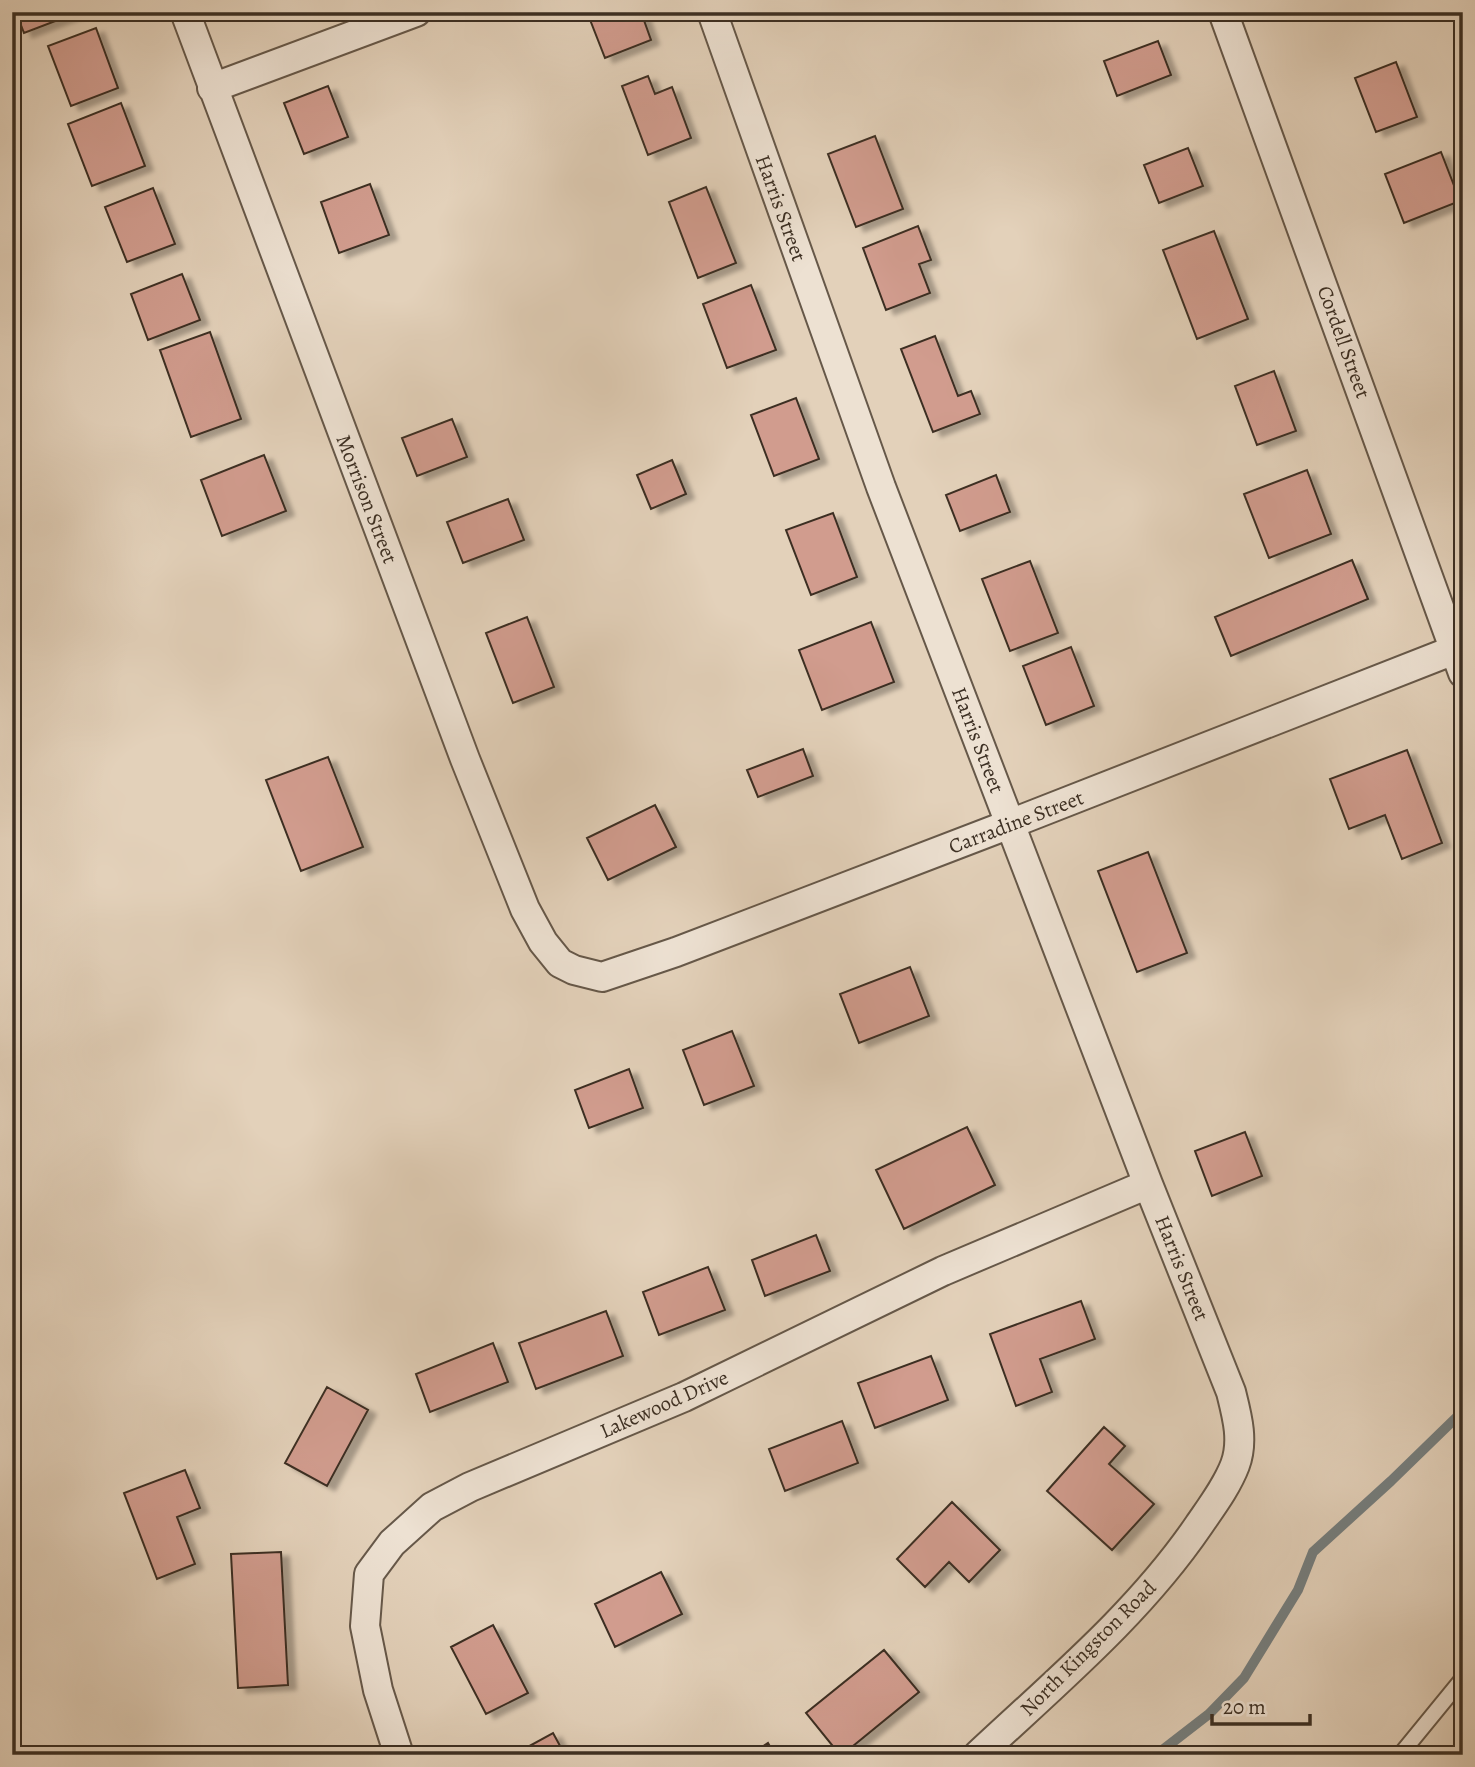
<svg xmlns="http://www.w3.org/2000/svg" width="1475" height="1767" font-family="Alegreya,serif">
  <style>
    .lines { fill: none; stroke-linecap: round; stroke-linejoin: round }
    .stream { stroke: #767f7f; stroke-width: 10 }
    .building { fill: #d19c8e; stroke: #3c2f23; stroke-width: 2; filter: url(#shadow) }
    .service-casing { stroke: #665849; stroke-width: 18 }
    .minor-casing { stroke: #665849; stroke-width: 32 }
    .service { stroke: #ede1d2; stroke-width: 14 }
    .minor { stroke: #ede1d2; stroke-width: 28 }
    .labels { text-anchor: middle; stroke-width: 7; stroke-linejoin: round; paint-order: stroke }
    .street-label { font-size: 21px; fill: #3c2f23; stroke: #ede1d2 }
  </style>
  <defs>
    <filter id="shadow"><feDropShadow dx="8" dy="4.5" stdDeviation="2" flood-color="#0004"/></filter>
  </defs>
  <rect width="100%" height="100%" fill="#e3d1ba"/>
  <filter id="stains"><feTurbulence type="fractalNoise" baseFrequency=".00286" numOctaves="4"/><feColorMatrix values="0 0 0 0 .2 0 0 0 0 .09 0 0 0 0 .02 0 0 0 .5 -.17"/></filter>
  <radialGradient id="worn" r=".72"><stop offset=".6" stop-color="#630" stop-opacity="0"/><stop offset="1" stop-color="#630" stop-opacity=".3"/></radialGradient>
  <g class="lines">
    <!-- stream -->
    <path class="stream" d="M1156,1755L1209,1714L1244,1678L1298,1590L1313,1552L1391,1481L1463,1411"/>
  </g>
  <!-- building -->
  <path class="building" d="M16,12H79L24,33Z
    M587,12H641L651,40L605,58Z
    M96,28L118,88L71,106L48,46Z
    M1158,41L1171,75L1117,96L1104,61Z
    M1396,62L1417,117L1376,132L1355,78Z
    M648,76L655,94L672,87L691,138L648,155L622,86Z
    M328,86L348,137L304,154L284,103Z
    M121,103L145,166L92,186L68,124Z
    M875,136L903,209L856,227L828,154Z
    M1188,148L1203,186L1159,203L1144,165Z
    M1441,152L1460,201L1404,223L1385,174Z
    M370,184L389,235L339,253L321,202Z
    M706,187L736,263L698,278L669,202Z
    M153,188L175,244L127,262L105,207Z
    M918,226L931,260L919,264L930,293L886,310L863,248Z
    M1214,231L1248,319L1197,339L1163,250Z
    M182,274L200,320L148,340L131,294Z
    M751,285L776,350L727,368L703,304Z
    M210,332L241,419L191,437L160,350Z
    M935,336L958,396L971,391L980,414L933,432L901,349Z
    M1274,371L1296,431L1257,445L1235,386Z
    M796,398L819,459L774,476L751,415Z
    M452,419L467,457L417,476L402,438Z
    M264,455L286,511L222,536L201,480Z
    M672,460L686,494L651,509L637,475Z
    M1307,470L1331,534L1269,558L1244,494Z
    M996,475L1010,512L960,531L946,495Z
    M508,499L524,540L463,563L447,522Z
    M833,513L857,577L811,595L786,530Z
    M1352,560L1368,599L1231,656L1215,617Z
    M1030,561L1058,633L1010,651L982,579Z
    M527,617L554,687L513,703L486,633Z
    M871,622L894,682L822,710L799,650Z
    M1071,647L1094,706L1046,725L1023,666Z
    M803,749L813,776L758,797L747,770Z
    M1407,750L1442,843L1402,859L1385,815L1349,829L1330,779Z
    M328,757L363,847L301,871L266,780Z
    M655,805L676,847L608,880L587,838Z
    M1148,852L1187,953L1137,972L1098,871Z
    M910,967L929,1016L859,1043L840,994Z
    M732,1031L754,1086L704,1105L683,1050Z
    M629,1069L643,1108L589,1128L575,1090Z
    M967,1127L995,1185L904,1229L876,1170Z
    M1245,1132L1262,1176L1212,1196L1195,1151Z
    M816,1235L830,1271L765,1296L752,1260Z
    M708,1267L725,1310L659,1335L643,1292Z
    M1081,1301L1095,1339L1040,1359L1052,1392L1016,1406L990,1334Z
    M606,1311L623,1356L536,1389L519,1343Z
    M493,1343L508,1382L430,1412L416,1374Z
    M931,1356L948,1400L875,1428L858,1383Z
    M327,1387L368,1410L327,1486L285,1463Z
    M842,1421L858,1463L785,1491L769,1449Z
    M1104,1427L1125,1446L1109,1464L1154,1504L1112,1550L1047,1491Z
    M185,1470L200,1508L177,1517L195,1564L157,1579L124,1493Z
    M952,1502L1000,1550L969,1582L949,1562L925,1587L897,1559Z
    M281,1552L288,1685L238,1688L231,1554Z
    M661,1572L682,1614L615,1647L595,1604Z
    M493,1625L528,1693L486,1714L451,1647Z
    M884,1650L919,1692L842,1755H840L806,1713Z
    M553,1733L565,1755H513Z
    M768,1743L775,1755H750Z"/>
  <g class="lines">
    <!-- service casing -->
    <g class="service-casing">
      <path id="service" d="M1400,1755L1463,1678"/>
    </g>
    <!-- minor casing -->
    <g class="minor-casing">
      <path id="minor" d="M185,12L465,759L525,909L543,942L560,963L574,970L602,977L676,952L1010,824L1454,650
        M712,12L881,487L1148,1184L1231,1392C1237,1416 1244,1441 1235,1465C1227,1486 1212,1506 1199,1525C1139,1613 1056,1682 978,1755
        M1223,12L1463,673
        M212,88L416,12
        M399,1755L378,1690L365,1626L369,1574L392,1543L432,1507L470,1487L684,1397L943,1271L1148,1184"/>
    </g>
    <!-- service -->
    <use href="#service" class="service"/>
    <!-- minor -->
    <use href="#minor" class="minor"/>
  </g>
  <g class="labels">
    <!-- street labels -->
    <g class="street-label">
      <text transform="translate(781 208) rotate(70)" y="7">Harris Street</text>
      <text transform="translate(1344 342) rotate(70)" y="7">Cordell Street</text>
      <text transform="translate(367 499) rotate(69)" y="7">Morrison Street</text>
      <text transform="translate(978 740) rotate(69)" y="7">Harris Street</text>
      <text transform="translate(1016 822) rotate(-21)" y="7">Carradine Street</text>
      <text transform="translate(1182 1268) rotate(68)" y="7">Harris Street</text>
      <text transform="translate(664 1404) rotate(-24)" y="7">Lakewood Drive</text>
      <text transform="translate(1088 1648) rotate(-45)" y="7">North Kingston Road</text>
    </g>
  </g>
  <!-- margin -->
  <rect width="1475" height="1767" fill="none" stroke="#e3d1ba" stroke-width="42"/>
  <rect x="14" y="14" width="1447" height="1739" fill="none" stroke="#3c2f23" stroke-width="3.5"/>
  <rect x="21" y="21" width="1433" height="1725" fill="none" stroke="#3c2f23" stroke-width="2"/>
  <!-- scale -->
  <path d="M1212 1714v10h98v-10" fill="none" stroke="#3c2f23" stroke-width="3.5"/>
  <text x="1223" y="1714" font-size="21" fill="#3c2f23" stroke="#ede1d2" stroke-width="5" paint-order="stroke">20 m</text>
  <rect width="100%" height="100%" filter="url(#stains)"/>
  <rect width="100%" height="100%" fill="url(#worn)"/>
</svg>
